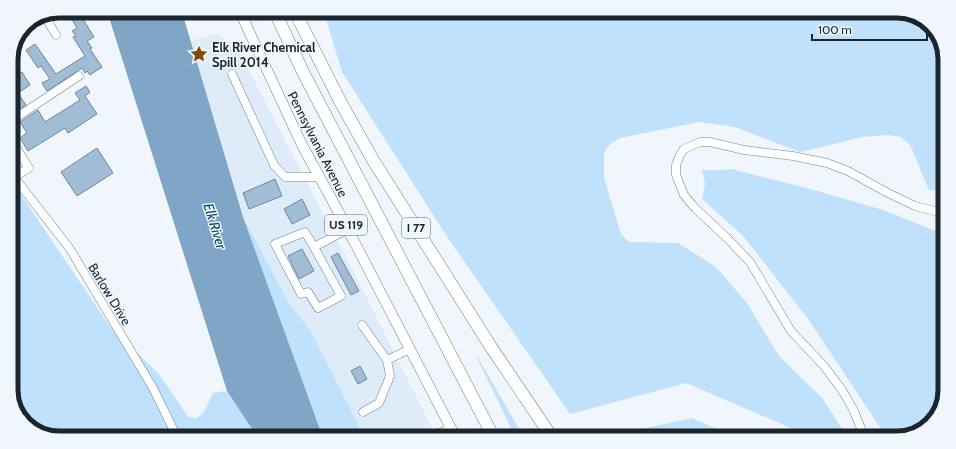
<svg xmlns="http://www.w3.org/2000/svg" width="956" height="449" font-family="Cabin,sans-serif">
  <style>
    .built { fill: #deecf9 }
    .green { fill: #c0e1fc }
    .water { fill: #7fa6c7 }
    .building { fill: #a1bdd5; stroke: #6d889f }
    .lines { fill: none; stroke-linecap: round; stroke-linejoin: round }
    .minor-casing { stroke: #68839a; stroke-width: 9 }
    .major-casing { stroke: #68839a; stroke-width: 11 }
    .highway-casing { stroke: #68839a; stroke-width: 13 }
    .minor { stroke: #fff; stroke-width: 8 }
    .major { stroke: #fff; stroke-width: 10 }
    .highway { stroke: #fff; stroke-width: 12 }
    .labels { text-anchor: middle; stroke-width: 3; stroke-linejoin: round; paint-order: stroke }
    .shield { fill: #f0f6fb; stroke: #5a646c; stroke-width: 1 }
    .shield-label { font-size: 12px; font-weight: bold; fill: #1a252e }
    .poi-label { font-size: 13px; font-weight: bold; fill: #1a252e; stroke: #f0f6fb; text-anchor: start }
    .street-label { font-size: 13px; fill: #1a252e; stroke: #f0f6fb }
    .water-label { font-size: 14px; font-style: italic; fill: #004671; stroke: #f0f6fb }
    .rim { fill: none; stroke: #1a252e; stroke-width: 5 }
  </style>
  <rect width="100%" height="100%" fill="#f0f6fb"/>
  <!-- built -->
  <path class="built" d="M218,33L239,51L367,298L436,436H364L311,331L289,303L243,217L191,41Z"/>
  <!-- green -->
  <path class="green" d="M324,12L915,15L935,30L945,56L943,192L929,190L910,145L901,137L888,135L863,137L800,152L735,127L699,122L620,138L610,144L604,153V178L621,234L629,242L678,243L716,267L747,303L779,356L823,399L848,438H810L805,434L686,383L570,414L446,235L342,72Z
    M731,169L814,190L883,210L943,234L941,408L924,430L897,438H887L808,319L744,237L702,199L705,184L702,170H720Z
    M11,180L111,328L159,374L188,417L197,418L204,412L213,393L227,391L256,435L41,434L33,428V425L11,392Z
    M243,217L289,303L311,331L364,436L322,435Z
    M475,354L480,361L523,436H515Z
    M692,418L734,437H620L646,428Z"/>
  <!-- water -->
  <path class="water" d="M107,11L182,12L243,217L322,435H256L227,391Z"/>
  <!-- building -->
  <path class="building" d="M78,11L94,37L87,41L92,48L90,49L102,67L90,75L87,71L85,73L82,68L47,91L42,83L50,79L41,66L38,68L26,50L35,44L56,74L85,56L73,37L76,36L72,31L77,28L70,16Z
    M22,72L30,85L18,93L26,105L11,114V79Z
    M86,86L90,92L85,96L97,114L68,133L65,128L28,151L20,138L27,133L20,122L38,110L45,122L80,100L75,93Z
    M97,148L113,173L77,196L61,172Z
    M275,179L282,196L249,209L243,193Z
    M302,199L310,215L292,224L284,209Z
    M302,249L314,271L299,279L288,256Z
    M338,253L359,291L351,295L331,257Z
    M360,366L367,379L358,384L351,371Z"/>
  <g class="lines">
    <!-- minor casing -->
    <g class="minor-casing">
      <path id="minor" d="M45,17L56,35
        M232,74L274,165L285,177H320
        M11,121L79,76
        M11,140L29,168L14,177
        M11,173L70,249L153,388L176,435
        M314,247L341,296L318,308L308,292L301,294L275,244L305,232L314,247L348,229
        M362,325L387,360L410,349
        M363,412L379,403L390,376L387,360
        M429,436L451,429
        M865,438L853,409L842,390L824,366L791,331L750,262L727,238L695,208L684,195L676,175V165L680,155L684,149L700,142H710L744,150L793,156L827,163L848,171L888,193L915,206L943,213"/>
    </g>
    <!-- major casing -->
    <g class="major-casing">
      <path id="major" d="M240,12L302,145L344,222L455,436"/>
    </g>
    <!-- highway casing -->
    <g class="highway-casing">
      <path id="highway" d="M275,12L303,72L493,436
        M295,12L341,103L373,160L491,347L551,436"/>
    </g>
    <!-- minor -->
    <use href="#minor" class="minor"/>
    <!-- major -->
    <use href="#major" class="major"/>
    <!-- highway -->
    <use href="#highway" class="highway"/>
  </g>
  <!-- icons -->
  <defs>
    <g id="sight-bare" transform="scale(1.38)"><path d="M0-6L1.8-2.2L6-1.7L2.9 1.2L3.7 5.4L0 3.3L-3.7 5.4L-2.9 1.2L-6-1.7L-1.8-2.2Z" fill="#854c00" stroke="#f0f6fb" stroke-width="2.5" paint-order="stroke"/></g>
  </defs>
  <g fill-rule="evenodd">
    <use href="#sight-bare" x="199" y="54"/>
  </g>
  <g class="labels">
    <!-- shield labels -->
    <g class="shield">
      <rect x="325" y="215" width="42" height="20" rx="3"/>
      <rect x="402" y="218" width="28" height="20" rx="3"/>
    </g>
    <g class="shield-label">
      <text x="346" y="229">US 119</text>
      <text x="416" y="232">I 77</text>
    </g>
    <!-- poi labels -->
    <g class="poi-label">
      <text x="212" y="52">Elk River Chemical<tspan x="212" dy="15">Spill 2014</tspan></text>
    </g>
    <!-- street labels -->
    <g class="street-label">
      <text transform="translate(318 144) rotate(63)" y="5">Pennsylvania Avenue</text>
      <text transform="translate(110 294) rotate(59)" y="5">Barlow Drive</text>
    </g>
    <!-- water labels -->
    <g class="water-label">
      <text transform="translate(215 226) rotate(73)" y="5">Elk River</text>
    </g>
  </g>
  <!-- crop -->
  <path d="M0 0H956V449H0ZM59 18H897A41 41 0 0 1 938 59V390A41 41 0 0 1 897 431H59A41 41 0 0 1 18 390V59A41 41 0 0 1 59 18Z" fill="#f0f6fb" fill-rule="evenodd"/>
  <path class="rim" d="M59 18H897A41 41 0 0 1 938 59V390A41 41 0 0 1 897 431H59A41 41 0 0 1 18 390V59A41 41 0 0 1 59 18Z"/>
  <!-- scale -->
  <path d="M812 34v6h115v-6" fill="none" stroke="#1a252e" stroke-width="2"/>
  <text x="818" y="34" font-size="12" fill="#1a252e" stroke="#f0f6fb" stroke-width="3" paint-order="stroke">100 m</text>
</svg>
